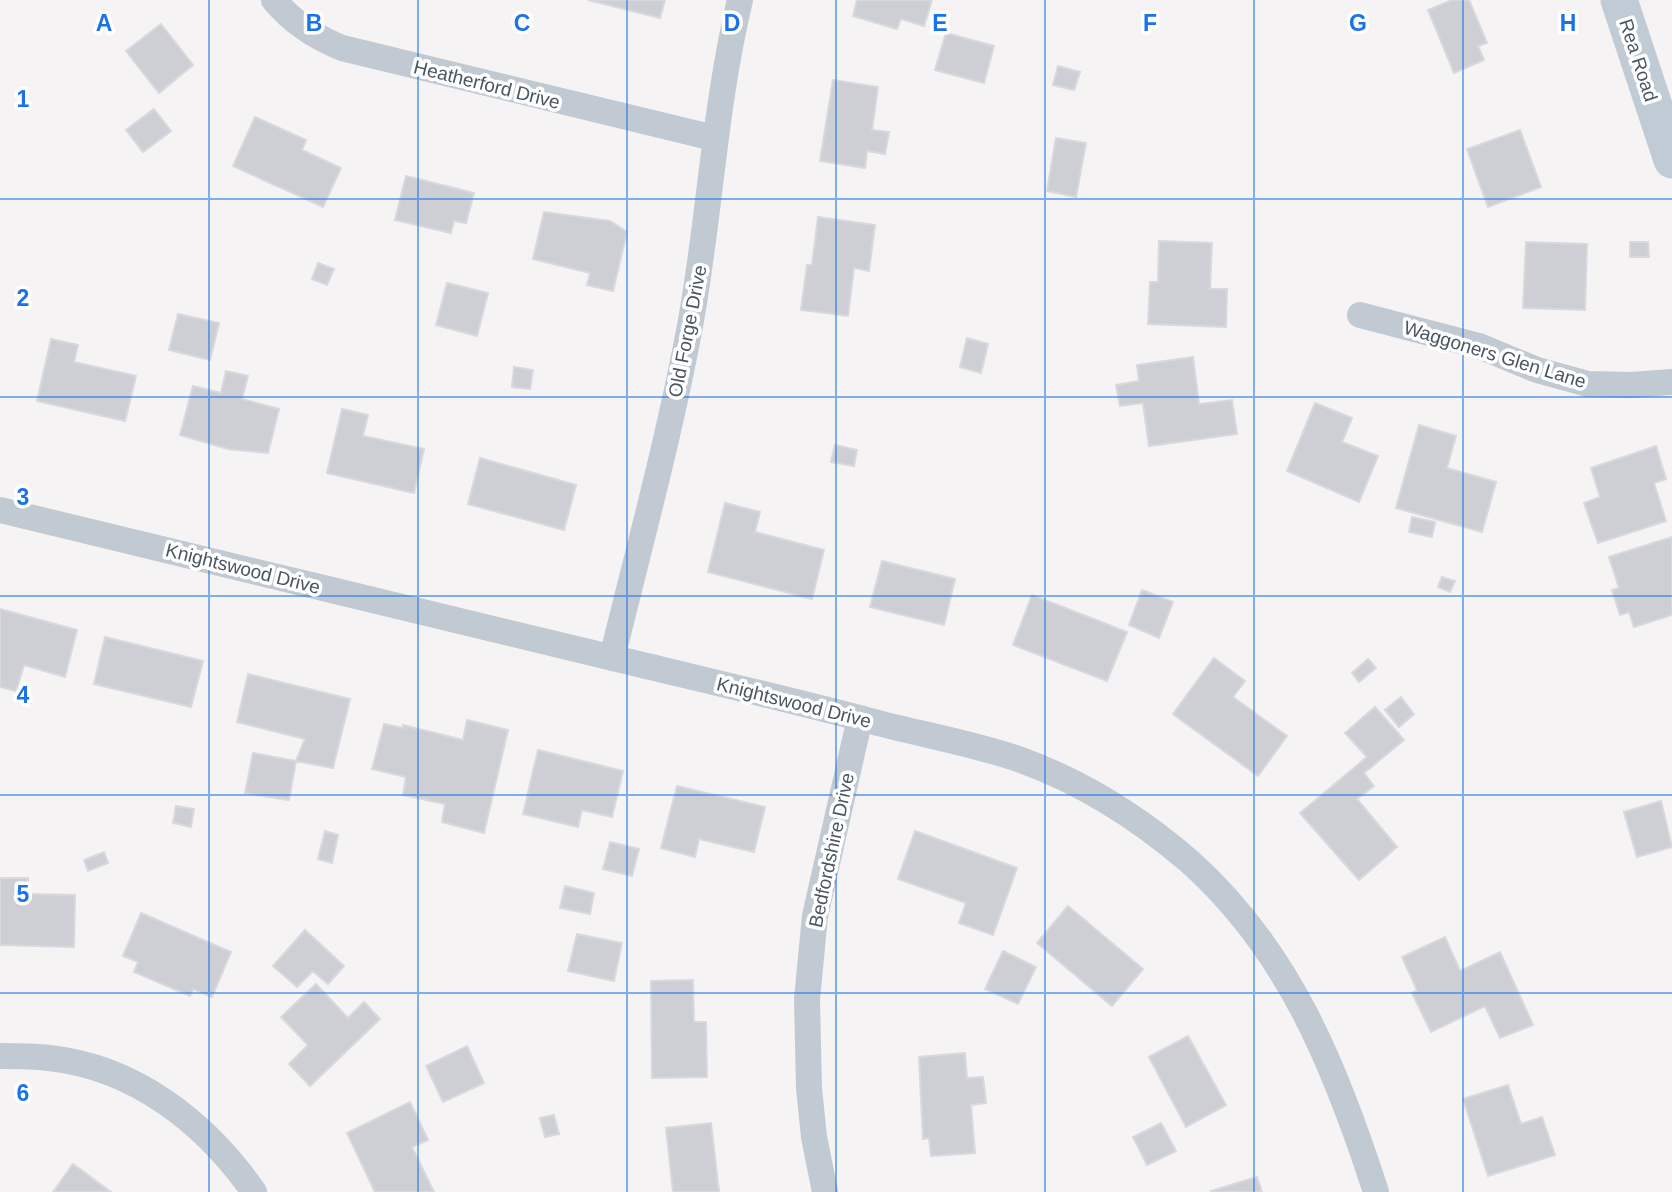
<svg xmlns="http://www.w3.org/2000/svg" width="1672" height="1192" font-family="Helvetica,sans-serif">
  <style>
    .building { fill: #cdcfd5; stroke: #d7d9de; stroke-width: 2 }
    .lines { fill: none; stroke-linecap: round; stroke-linejoin: round }
    .minor { stroke: #c1cad2; stroke-width: 26 }
    .secondary { stroke: #c1cbd6; stroke-width: 37 }
    .grid { fill: none; stroke: #1a73e8; stroke-width: 2; stroke-opacity: 0.55 }
    .labels { text-anchor: middle; stroke-width: 7; stroke-linejoin: round; paint-order: stroke }
    .street-label { font-size: 19px; fill: #4a5661; stroke: #fff }
    .grid-label { font-size: 23px; text-anchor: middle; font-weight: bold; fill: #1a73e8; stroke: #fff; stroke-width: 7; stroke-linejoin: round; paint-order: stroke }
  </style>
  <rect width="100%" height="100%" fill="#f5f3f3"/>
  <!-- building -->
  <path class="building" d="M588,0H665L660,18Z
    M857,0H932L924,26L901,19L897,29L853,16Z
    M1452,0H1469L1487,43L1478,46L1484,60L1454,73L1428,10Z
    M161,24L193,65L159,93L126,51Z
    M946,33L994,46L984,83L935,70Z
    M1058,66L1080,72L1074,90L1053,85Z
    M833,80L878,87L872,130L889,132L885,154L867,151L865,168L820,161Z
    M154,109L171,131L143,152L126,130Z
    M255,117L306,140L302,150L341,168L323,207L233,166Z
    M1520,130L1541,187L1488,207L1467,149Z
    M1056,138L1086,143L1076,197L1047,191Z
    M406,176L474,193L466,223L454,221L451,233L395,220Z
    M544,212L610,221L627,232L613,291L587,285L590,273L533,259Z
    M818,217L875,225L869,271L854,268L848,316L801,310L807,265H812Z
    M1159,241L1212,243L1210,289H1227L1226,327L1148,324L1150,282H1158Z
    M1526,242L1587,244L1585,310L1523,308Z
    M1630,242H1648L1649,257H1630Z
    M318,263L334,269L327,285L312,279Z
    M447,283L488,293L477,336L436,325Z
    M178,314L219,323L210,360L169,350Z
    M967,338L988,344L981,373L960,367Z
    M51,339L78,345L74,362L136,376L125,421L37,401Z
    M1193,357L1199,404L1232,400L1237,434L1149,446L1143,403L1120,406L1116,385L1139,381L1137,365Z
    M514,367L533,370L530,389L512,387Z
    M226,371L248,376L242,399L279,409L268,453L228,449L180,435L193,386L221,393Z
    M1315,403L1352,418L1342,442L1378,456L1359,502L1287,471Z
    M342,409L368,415L363,436L424,449L414,493L327,473Z
    M1419,425L1456,436L1447,468L1496,482L1482,532L1396,508Z
    M835,445L857,450L854,466L831,462Z
    M1656,446L1666,479L1654,483L1666,521L1598,543L1584,503L1600,497L1591,468Z
    M480,458L576,485L564,530L468,504Z
    M725,503L760,512L755,532L824,550L812,599L708,572Z
    M1412,517L1435,522L1432,537L1409,532Z
    M1672,537V615L1634,627L1629,612L1620,615L1612,590L1619,588L1609,557Z
    M882,561L955,579L944,625L870,607Z
    M1442,577L1455,581L1450,592L1438,587Z
    M1142,590L1173,602L1159,638L1129,625Z
    M1032,595L1127,632L1107,681L1013,645Z
    M0,609L77,630L65,677L24,665L16,691L0,687Z
    M105,637L203,661L191,707L94,684Z
    M1214,658L1245,681L1233,697L1287,736L1258,776L1173,714Z
    M1368,659L1376,668L1359,682L1352,673Z
    M248,674L350,699L333,768L296,761L305,739L237,722Z
    M1401,697L1414,714L1399,727L1385,710Z
    M1375,707L1404,740L1364,773L1374,786L1357,799L1397,847L1359,880L1300,813L1367,757L1345,733Z
    M467,720L508,730L484,833L442,822L445,804L403,795L406,777L372,769L384,724L403,728V725L463,740Z
    M538,750L623,771L612,817L582,810L578,827L523,814Z
    M253,753L296,761L289,800L245,793Z
    M677,786L765,807L754,852L699,839L695,857L661,848Z
    M1661,801L1672,847L1637,857L1624,812Z
    M176,806L194,809L191,827L173,823Z
    M325,831L338,835L332,863L318,859Z
    M915,831L1017,868L993,935L959,923L966,903L898,879Z
    M610,842L639,849L632,876L603,869Z
    M104,852L108,863L88,871L84,860Z
    M0,878H28V894L75,895L74,947L0,945Z
    M565,886L594,893L590,914L560,908Z
    M1068,906L1143,969L1112,1006L1037,943Z
    M141,913L231,952L212,997L193,989L190,996L134,972L138,962L123,956Z
    M305,930L344,966L328,984L313,971L297,987L273,966Z
    M577,934L622,943L614,981L568,971Z
    M1445,937L1460,971L1500,952L1533,1025L1500,1038L1485,1006L1431,1032L1412,993L1417,990L1402,957Z
    M1003,951L1036,967L1018,1004L985,989Z
    M693,980L694,1022H706L707,1077L652,1078L651,981Z
    M316,984L348,1018L364,1002L380,1019L310,1086L289,1064L308,1045L281,1017Z
    M1188,1036L1226,1105L1186,1127L1149,1057Z
    M467,1046L484,1083L443,1102L426,1066Z
    M965,1053L967,1078L983,1077L986,1103L971,1105L975,1153L931,1156L929,1138L923,1139L919,1057Z
    M1508,1085L1521,1124L1542,1117L1555,1155L1488,1176L1463,1099Z
    M410,1102L428,1140L412,1147L434,1192H375L347,1133Z
    M554,1115L559,1134L545,1137L540,1118Z
    M711,1123L719,1192H673L666,1128Z
    M1161,1123L1176,1151L1147,1165L1133,1137Z
    M73,1164L111,1192H53Z
    M1257,1177L1262,1192H1212L1211,1191Z"/>
  <g class="lines">
    <!-- minor -->
    <path class="minor" d="M274,0C293,23 315,37 342,48L714,138
      M1360,315L1479,346L1537,370L1588,384L1631,385L1672,382
      M0,510C210,561 420,611 630,662C713,682 796,701 878,723C924,735 976,744 1021,760C1082,782 1140,819 1189,861C1289,950 1336,1068 1376,1192
      M612,658C639,548 669,438 690,326C710,217 714,108 740,0
      M0,1056C16,1056 33,1056 49,1058C135,1067 206,1123 254,1192
      M825,1192L814,1137L809,1088L807,999L815,916L860,718"/>
    <!-- secondary -->
    <path class="secondary" d="M1619,0L1672,160"/>
  </g>
  <!-- grid -->
  <path class="grid" d="M209,0V1192M418,0V1192M627,0V1192M836,0V1192M1045,0V1192M1254,0V1192M1463,0V1192M0,199H1672M0,397H1672M0,596H1672M0,795H1672M0,993H1672"/>
  <g class="labels">
    <!-- street labels -->
    <g class="street-label">
      <text transform="translate(1639 60) rotate(72)" y="7">Rea Road</text>
      <text transform="translate(487 84) rotate(14)" y="7">Heatherford Drive</text>
      <text transform="translate(687 331) rotate(-79)" y="7">Old Forge Drive</text>
      <text transform="translate(1495 354) rotate(17)" y="7">Waggoners Glen Lane</text>
      <text transform="translate(243 568) rotate(14)" y="7">Knightswood Drive</text>
      <text transform="translate(794 702) rotate(14)" y="7">Knightswood Drive</text>
      <text transform="translate(831 850) rotate(-78)" y="7">Bedfordshire Drive</text>
    </g>
  </g>
  <g class="grid-label">
    <text x="104" y="31">A</text>
    <text x="314" y="31">B</text>
    <text x="522" y="31">C</text>
    <text x="732" y="31">D</text>
    <text x="940" y="31">E</text>
    <text x="1150" y="31">F</text>
    <text x="1358" y="31">G</text>
    <text x="1568" y="31">H</text>
    <text x="23" y="107">1</text>
    <text x="23" y="306">2</text>
    <text x="23" y="505">3</text>
    <text x="23" y="703">4</text>
    <text x="23" y="902">5</text>
    <text x="23" y="1101">6</text>
  </g>
</svg>
